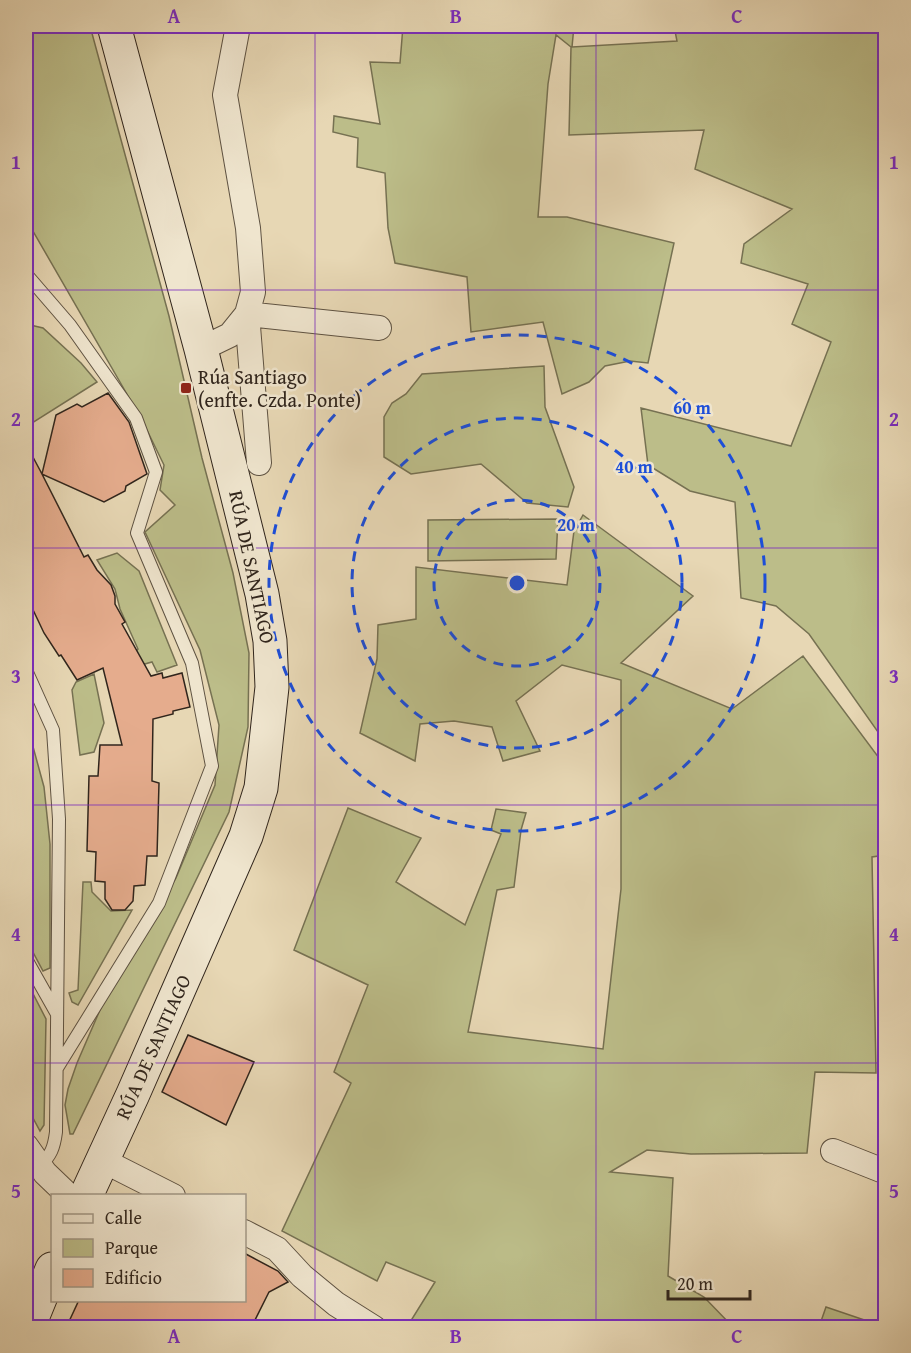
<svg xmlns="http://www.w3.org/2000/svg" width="911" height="1353" font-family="'Gentium Book Plus',serif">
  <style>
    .green { fill: #bcbd89; stroke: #767152; stroke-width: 1.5 }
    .building { fill: #e5ac8d; stroke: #30251c; stroke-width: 1.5 }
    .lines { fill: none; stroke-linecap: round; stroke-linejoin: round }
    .lane-casing { stroke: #5e5242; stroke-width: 14 }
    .street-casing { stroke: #5e5242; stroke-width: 26 }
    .secondary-casing { stroke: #30251c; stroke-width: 35 }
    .lane { stroke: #efe5ce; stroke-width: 12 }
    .street { stroke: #efe5ce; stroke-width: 24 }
    .secondary { stroke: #efe5ce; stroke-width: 33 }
    .grid { fill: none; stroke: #7b2cbf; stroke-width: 1.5; stroke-opacity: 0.55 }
    .ring { fill: none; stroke: #1d4ed8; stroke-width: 3; stroke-dasharray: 10 8 }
    .poi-dot { fill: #8f2418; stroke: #efe5ce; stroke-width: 2 }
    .labels { text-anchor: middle; stroke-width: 5; stroke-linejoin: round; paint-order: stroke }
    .poi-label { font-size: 20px; fill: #30251c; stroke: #efe5ce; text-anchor: start }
    .street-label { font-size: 20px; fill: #30251c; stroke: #efe5ce }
    .centre { fill: #1d4ed8; stroke: #efe5ce; stroke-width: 3 }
    .ring-label { font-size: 18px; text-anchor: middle; font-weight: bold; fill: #1d4ed8; stroke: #efe5ce; stroke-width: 5; stroke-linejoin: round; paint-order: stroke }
    .neatline { fill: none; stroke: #7b2cbf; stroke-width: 2 }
    .grid-label { font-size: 20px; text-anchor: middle; font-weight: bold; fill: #7b2cbf }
  </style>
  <rect width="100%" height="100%" fill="#e7d7b4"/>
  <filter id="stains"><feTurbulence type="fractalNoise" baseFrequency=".00333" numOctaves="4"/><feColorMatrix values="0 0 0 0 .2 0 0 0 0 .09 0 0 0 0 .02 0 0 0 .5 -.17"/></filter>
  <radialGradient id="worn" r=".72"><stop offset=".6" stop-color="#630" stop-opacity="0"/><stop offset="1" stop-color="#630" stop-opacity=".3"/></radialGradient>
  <!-- green -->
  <path class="green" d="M26,26H90L169,316L202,458L233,573L249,653L248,727L229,812L73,1134H70L65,1105L68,1089L77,1063L103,1003L176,878L215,785L219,725L200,650L145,532L175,505L160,490L164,465L143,422L26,219Z
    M403,26H574L572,47L677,41L674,26H885V742L809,634L776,606L741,598L735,502L690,491L648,465L641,408L791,446L831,342L792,324L808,284L741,263L744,244L792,209L695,169L704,130L569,135L571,47L556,35L548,84L538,217H567L674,243L648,363L630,361L605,366L589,382L562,394L543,322L471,332L467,277L395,263L388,228L385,173L357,167L358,138L333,132L334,116L380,124L370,62L400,63Z
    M26,324L43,328L81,363L97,382L29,425L26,418Z
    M544,366L545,407L574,487L568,507L527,503L481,464L411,474L384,457V417L392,403L406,394L422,374Z
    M583,515L693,596L621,663L732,709L803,656L885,766V855L872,857L876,1073L815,1072L807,1153L691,1154L647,1150L610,1172L673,1178L668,1276L704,1297L733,1327H407L435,1282L386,1262L377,1281L282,1231L351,1083L334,1072L368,985L294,950L348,808L421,838L396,882L465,925L501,834L491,830L496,809L526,813L521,830L514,887L497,890L468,1032L603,1049L621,889V680L562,665L516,701L540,751L503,761L492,727L454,721L420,724L415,761L360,733L377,659L378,625L416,619V567L567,585L574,531Z
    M558,519L556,559L428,561V520Z
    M117,553L139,571L177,665L157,672L152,662L134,667L130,657L138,649L120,609L115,589L97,560Z
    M94,674L104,723L94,752L80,755L72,690L76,682Z
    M26,721L44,787L50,844V968L43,971L26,939Z
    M83,882H91L92,892L111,911L132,910L78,1005L72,1002L69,993L78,990Z
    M26,980L46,1019L44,1125L40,1131L26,1105Z
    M826,1307L885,1327H819Z"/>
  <!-- building -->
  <path class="building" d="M108,393L129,422L147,474L126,486L125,491L104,502L42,474L84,557L88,555L97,570L111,585L115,596V604L125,622L122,624L151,676L162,673L163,678L182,673L190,707L173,711V714L153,719L152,781L159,783L157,856H147L145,885L134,886L133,901L125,910H112L105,899V882L95,881L96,852L87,851L89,776H98L100,745H122L103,668L77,680L61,655L59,656L44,633L26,595V444L42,474L56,415L77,404L82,407Z
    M188,1035L254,1062L226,1125L162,1092Z
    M244,1253L278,1271L288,1282L269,1292L251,1328H66L79,1300H244Z"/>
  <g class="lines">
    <!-- lane casing -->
    <g class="lane-casing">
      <path id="lane" d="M26,274L70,325L136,418L156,472L137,533L192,663L212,766L159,903L57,1068
        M26,670L53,730L59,819L56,1132C54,1148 51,1155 40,1166
        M26,959L57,1014"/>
    </g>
    <!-- street casing -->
    <g class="street-casing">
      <path id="street" d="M238,26L225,95L248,228L253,292L247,314L259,463
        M247,314L379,328
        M201,349L230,335L247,314
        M26,1146L45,1173L69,1196
        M833,1151L886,1172
        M102,1160L173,1196
        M244,1232L277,1249L302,1276L336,1304L374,1328"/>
    </g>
    <!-- secondary casing -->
    <g class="secondary-casing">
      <path id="secondary" d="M86,1196L133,1094L246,836L261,788L272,687L270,641L262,594L201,349L114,26
        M28,1328L52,1269"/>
    </g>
    <!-- lane -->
    <use href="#lane" class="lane"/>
    <!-- street -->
    <use href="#street" class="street"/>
    <!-- secondary -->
    <use href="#secondary" class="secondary"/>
  </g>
  <!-- grid -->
  <path class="grid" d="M315,26V1328M596,26V1328M26,290H886M26,548H886M26,805H886M26,1063H886"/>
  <!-- distance rings -->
  <g class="ring">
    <circle cx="517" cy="583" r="83"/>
    <circle cx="517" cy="583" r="165"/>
    <circle cx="517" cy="583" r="248"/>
  </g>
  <!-- markers -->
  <rect class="poi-dot" x="180" y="382" width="12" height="12" rx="3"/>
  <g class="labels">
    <!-- poi labels -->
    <g class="poi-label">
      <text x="198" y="384">Rúa Santiago<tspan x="198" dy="23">(enfte. Czda. Ponte)</tspan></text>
    </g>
    <!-- street labels -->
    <g class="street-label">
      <text transform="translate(252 567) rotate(78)" y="7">RÚA DE SANTIAGO</text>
      <text transform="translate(153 1047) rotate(-66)" y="7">RÚA DE SANTIAGO</text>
    </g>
  </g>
  <circle cx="517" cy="583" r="9" class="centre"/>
  <g class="ring-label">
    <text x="692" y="414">60 m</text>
    <text x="634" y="473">40 m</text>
    <text x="576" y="531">20 m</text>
  </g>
  <!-- margin -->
  <rect width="911" height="1353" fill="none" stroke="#e7d7b4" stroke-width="66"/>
  <!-- legend -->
  <rect x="51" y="1194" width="195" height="108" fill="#efe5ce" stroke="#a39887" stroke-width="1.5"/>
  <rect x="63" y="1214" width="30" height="9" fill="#efe5ce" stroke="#a39887" stroke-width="1.5"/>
  <text x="105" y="1224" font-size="18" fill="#30251c">Calle</text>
  <rect x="63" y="1239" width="30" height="18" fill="#bcbd89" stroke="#a39887" stroke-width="1.5"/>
  <text x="105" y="1254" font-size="18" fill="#30251c">Parque</text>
  <rect x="63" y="1269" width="30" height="18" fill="#e5ac8d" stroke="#a39887" stroke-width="1.5"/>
  <text x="105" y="1284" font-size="18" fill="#30251c">Edificio</text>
  <!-- scale -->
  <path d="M668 1290v9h82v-9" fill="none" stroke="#30251c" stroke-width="3"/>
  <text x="677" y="1290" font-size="18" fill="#30251c" stroke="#efe5ce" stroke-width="4.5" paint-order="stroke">20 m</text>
  <rect x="33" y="33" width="845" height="1287" class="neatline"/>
  <g class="grid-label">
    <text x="174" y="23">A</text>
    <text x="456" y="23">B</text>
    <text x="737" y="23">C</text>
    <text x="16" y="169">1</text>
    <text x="894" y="169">1</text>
    <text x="16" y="426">2</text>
    <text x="894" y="426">2</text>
    <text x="16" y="683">3</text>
    <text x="894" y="683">3</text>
    <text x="16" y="941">4</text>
    <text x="894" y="941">4</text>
    <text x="16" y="1198">5</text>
    <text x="894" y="1198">5</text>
    <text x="174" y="1343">A</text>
    <text x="456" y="1343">B</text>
    <text x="737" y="1343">C</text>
  </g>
  <rect width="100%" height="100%" filter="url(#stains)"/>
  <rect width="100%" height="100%" fill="url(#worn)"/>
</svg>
